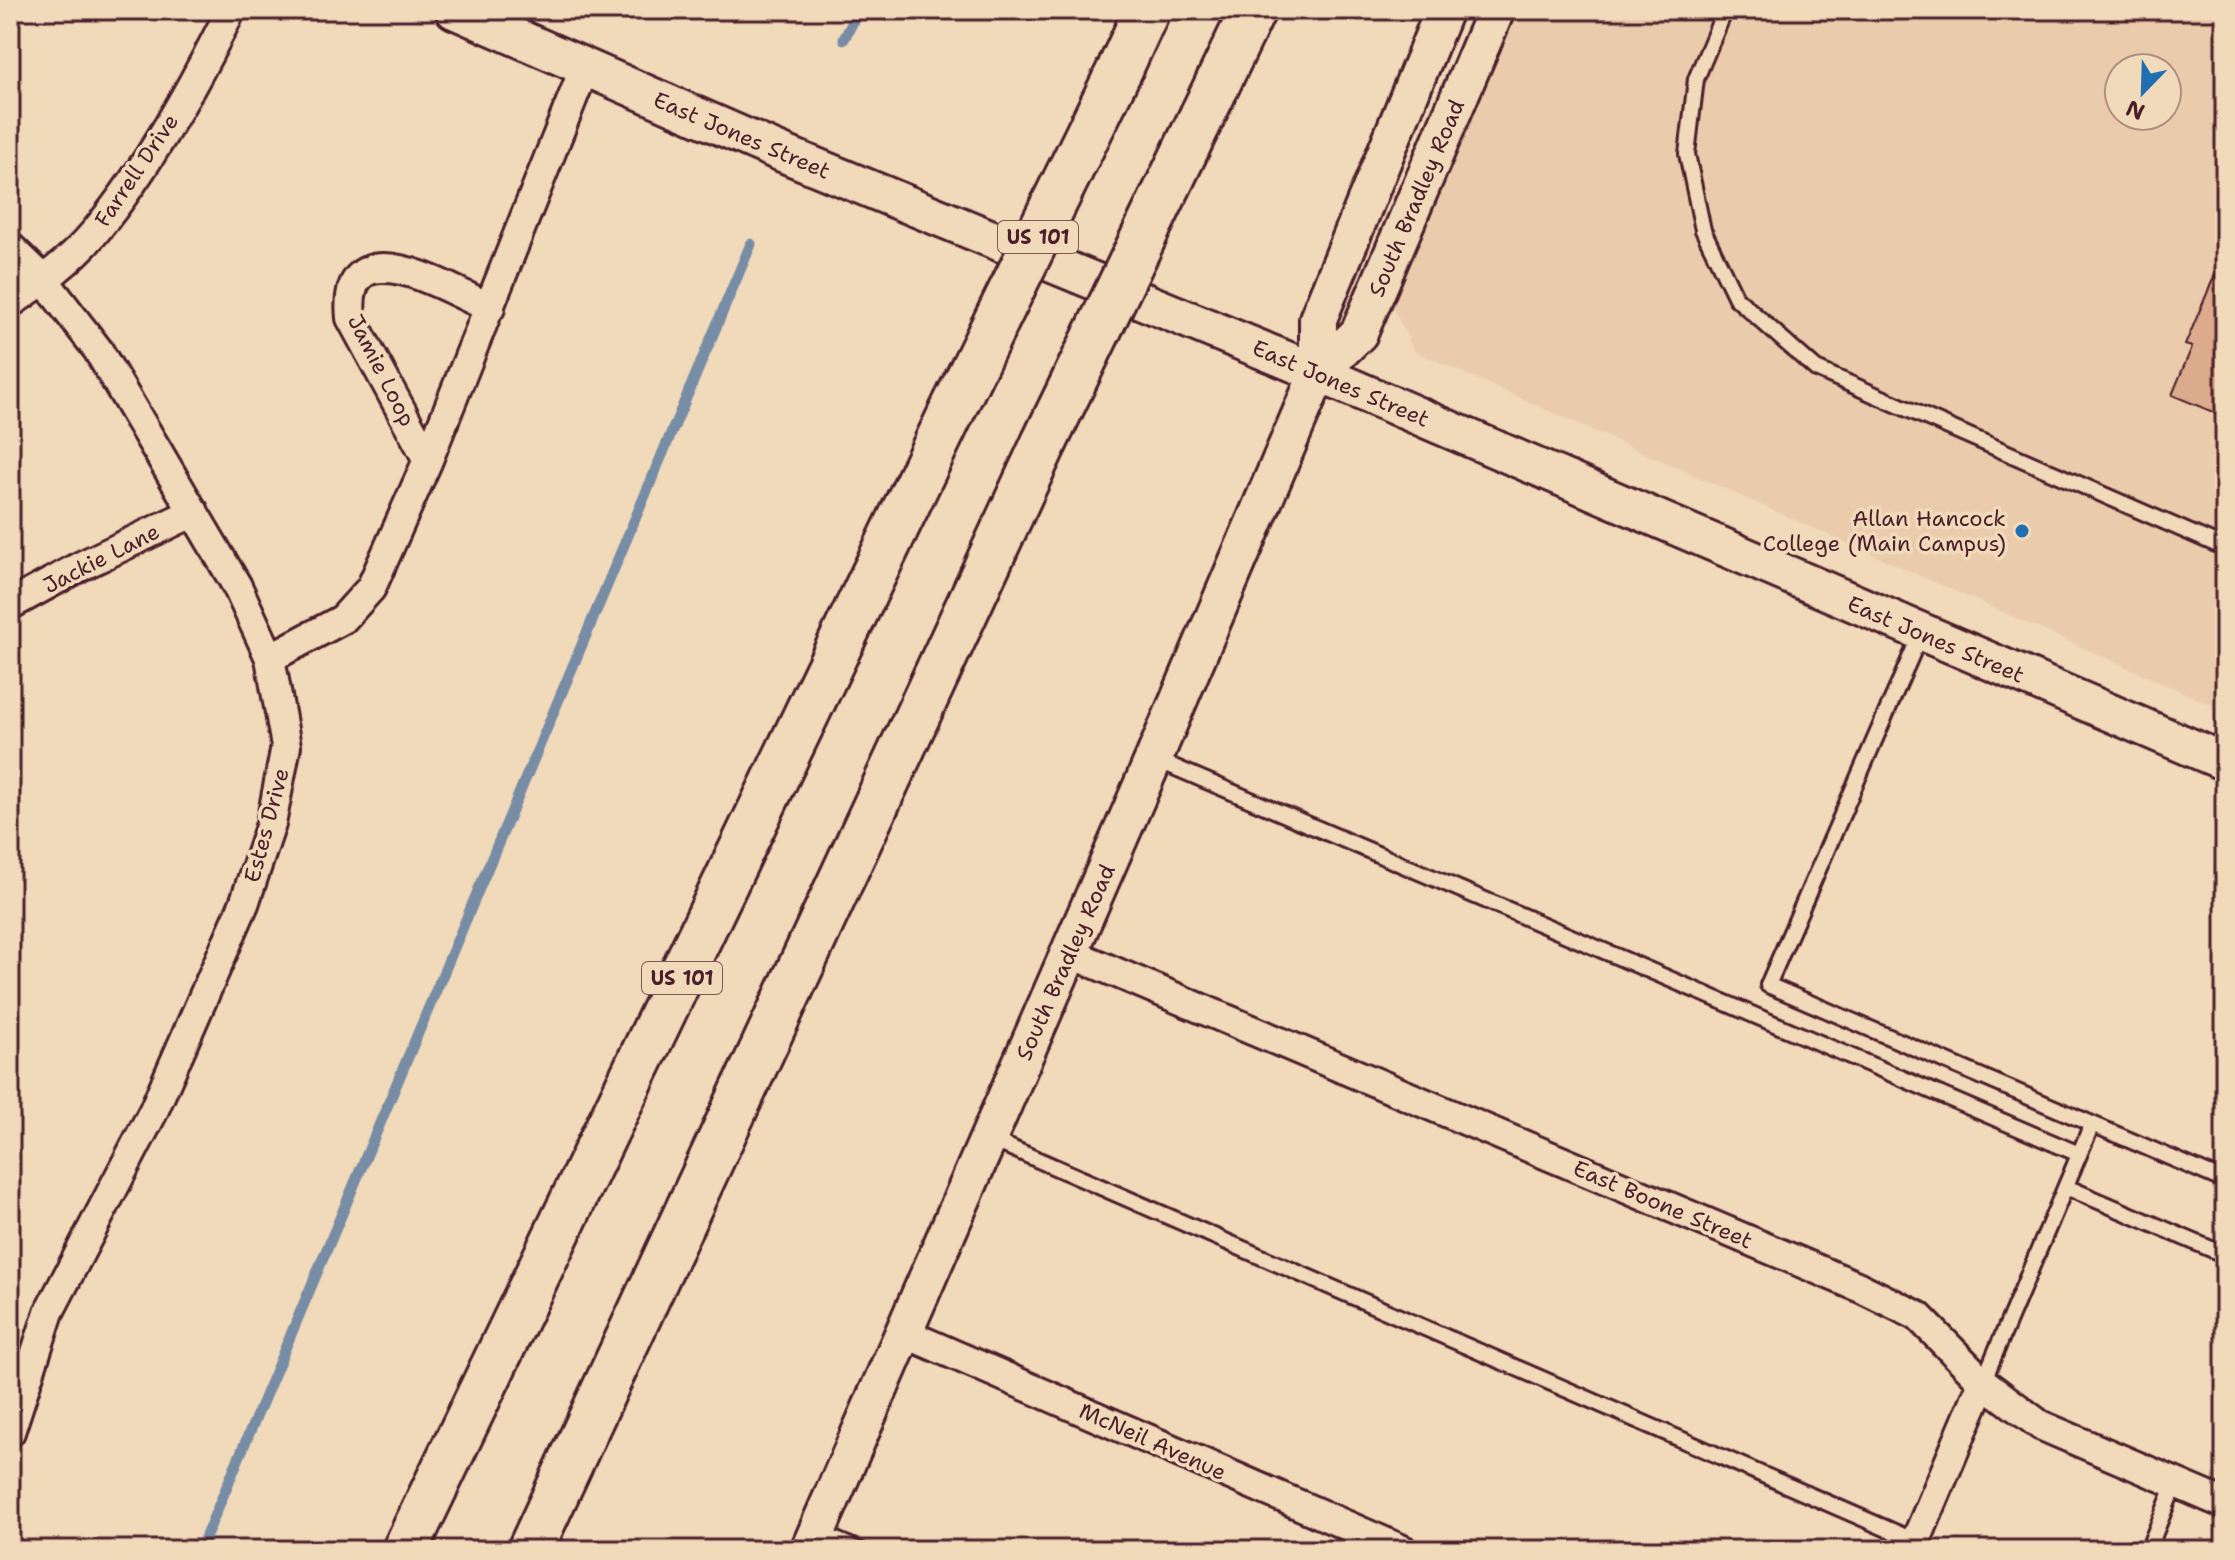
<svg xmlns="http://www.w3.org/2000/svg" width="2235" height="1560" font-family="'Shantell Sans',sans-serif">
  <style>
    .built { fill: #eaccac; fill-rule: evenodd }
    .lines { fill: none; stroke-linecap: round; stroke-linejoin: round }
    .stream { stroke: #778ca5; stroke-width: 11 }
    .building { fill: #dbab8c; stroke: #4a1f2b; stroke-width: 2 }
    .service-casing { stroke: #4a1f2b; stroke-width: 20 }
    .minor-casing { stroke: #4a1f2b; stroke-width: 34 }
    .tertiary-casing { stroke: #4a1f2b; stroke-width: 42 }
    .motorway-casing { stroke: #4a1f2b; stroke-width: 50 }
    .service { stroke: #f1daba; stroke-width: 14 }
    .minor { stroke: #f1daba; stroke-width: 28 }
    .tertiary { stroke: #f1daba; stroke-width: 36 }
    .motorway { stroke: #f1daba; stroke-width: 44 }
    .motorway-bridge-casing { stroke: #4a1f2b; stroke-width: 50; stroke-linecap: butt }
    .motorway-bridge { stroke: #f1daba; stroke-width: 44 }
    .poi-dot { fill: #1f6fb2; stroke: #f1daba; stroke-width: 3 }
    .labels { text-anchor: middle; stroke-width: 7; stroke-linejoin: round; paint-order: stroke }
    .shield { fill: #f1daba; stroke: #7c5756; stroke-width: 2 }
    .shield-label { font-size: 20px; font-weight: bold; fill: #4a1f2b }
    .street-label { font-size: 22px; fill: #4a1f2b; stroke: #f1daba }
    .poi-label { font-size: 22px; fill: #4a1f2b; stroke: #f1daba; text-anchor: end }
  </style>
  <rect width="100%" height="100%" fill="#f1daba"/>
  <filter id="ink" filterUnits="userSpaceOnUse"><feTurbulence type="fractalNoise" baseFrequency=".0125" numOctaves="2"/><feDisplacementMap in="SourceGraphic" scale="16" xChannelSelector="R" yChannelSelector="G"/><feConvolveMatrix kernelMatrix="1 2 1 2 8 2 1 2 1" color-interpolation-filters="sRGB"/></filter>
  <g filter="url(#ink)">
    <!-- built -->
    <path class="built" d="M1512,10H2225V711L1414,351L1388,297ZM2119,68H2167V116H2119Z"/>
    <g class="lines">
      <!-- stream -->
      <path class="stream" d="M844,39L859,10
        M200,1550L751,244"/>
    </g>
    <!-- building -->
    <path class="building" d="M2225,251V417L2172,395L2192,347L2185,345Z"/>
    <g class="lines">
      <!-- service casing -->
      <g class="service-casing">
        <path id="service" d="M1725,10L1696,79L1687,154L1703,230L1736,298L1816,369L2225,548
          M1921,633L1768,985L2225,1181
          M1155,759L2079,1154
          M988,1138L1915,1541
          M2066,1187L2225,1255
          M1983,1382L2092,1124
          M817,1532L860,1550
          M2148,1550L2175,1484"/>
      </g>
      <!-- minor casing -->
      <g class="minor-casing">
        <path id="minor" d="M10,247L44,280L98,350L237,586L270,658L286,746L271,824L244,904L153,1112L49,1312L10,1432
          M10,303C40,283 72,260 95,232C150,165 193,86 231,10
          M428,460L351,318C341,223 449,289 490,308
          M10,605L79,567L194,512
          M270,658L343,619L371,588L428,460L585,67
          M1070,953L1859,1287L1918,1316L1983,1382L2040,1425L2225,1504
          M902,1332L1403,1550
          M1912,1550L1983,1382"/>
      </g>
      <!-- tertiary casing -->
      <g class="tertiary-casing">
        <path id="tertiary" d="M454,10L775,150L1318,373L2225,762
          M1318,373L1359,333L1496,10
          M809,1550L1154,758L1318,373V319L1444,10"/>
      </g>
      <!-- motorway casing -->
      <g class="motorway-casing">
        <path id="motorway" d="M1120,69L1147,10
          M1202,116L1253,10
          M405,1550L955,405
          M530,1550L1044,443"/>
      </g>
      <!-- service -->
      <use href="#service" class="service"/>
      <!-- minor -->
      <use href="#minor" class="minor"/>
      <!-- tertiary -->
      <use href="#tertiary" class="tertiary"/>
      <!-- motorway -->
      <use href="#motorway" class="motorway"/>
      <!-- motorway-bridge casing -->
      <g class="motorway-bridge-casing">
        <path id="motorway-bridge" d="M955,405L1120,69
          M1044,443L1202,116"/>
      </g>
      <!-- motorway-bridge -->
      <use href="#motorway-bridge" class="motorway-bridge"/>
    </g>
  </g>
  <!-- markers -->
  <circle class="poi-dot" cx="2022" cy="531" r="8"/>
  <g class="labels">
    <!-- shield labels -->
    <g class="shield">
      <rect x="998" y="221" width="80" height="32" rx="6"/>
      <rect x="642" y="962" width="80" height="32" rx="6"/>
    </g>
    <g class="shield-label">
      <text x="1038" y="244">US 101</text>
      <text x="682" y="985">US 101</text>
    </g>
    <!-- street labels -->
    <g class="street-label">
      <text transform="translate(742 135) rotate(23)" y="8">East Jones Street</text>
      <text transform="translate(136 170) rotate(-56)" y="8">Farrell Drive</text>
      <text transform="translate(1416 198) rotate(-67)" y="8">South Bradley Road</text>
      <text transform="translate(382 370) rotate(63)" y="8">Jamie Loop</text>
      <text transform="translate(1341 383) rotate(23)" y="8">East Jones Street</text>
      <text transform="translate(101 558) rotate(-27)" y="8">Jackie Lane</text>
      <text transform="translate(1936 639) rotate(23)" y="8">East Jones Street</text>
      <text transform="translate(266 825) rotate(-75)" y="8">Estes Drive</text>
      <text transform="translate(1065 962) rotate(-66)" y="8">South Bradley Road</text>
      <text transform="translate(1663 1204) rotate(23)" y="8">East Boone Street</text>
      <text transform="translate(1153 1441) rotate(24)" y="8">McNeil Avenue</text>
    </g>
    <!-- poi labels -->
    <g class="poi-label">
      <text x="2006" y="526">Allan Hancock<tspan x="2006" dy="25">College (Main Campus)</tspan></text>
    </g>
  </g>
  <!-- margin -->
  <rect width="2235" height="1560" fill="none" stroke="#f1daba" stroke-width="40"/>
  <rect x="20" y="20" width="2195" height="1520" fill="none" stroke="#4a1f2b" stroke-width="3" filter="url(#ink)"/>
  <!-- north arrow -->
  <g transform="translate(2143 92) rotate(203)"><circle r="38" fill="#f1daba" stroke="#ae8f81" stroke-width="2"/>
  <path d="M0-6L14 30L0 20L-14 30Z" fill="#1f6fb2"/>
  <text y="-12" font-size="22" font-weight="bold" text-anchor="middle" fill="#4a1f2b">N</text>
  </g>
</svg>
